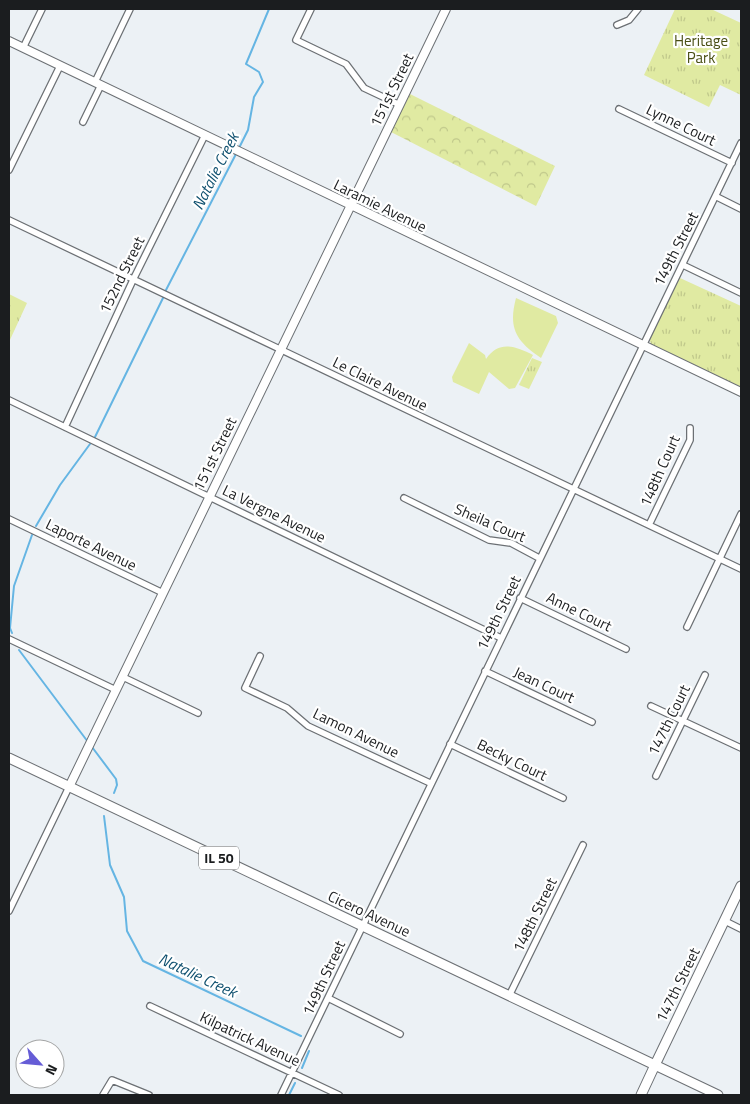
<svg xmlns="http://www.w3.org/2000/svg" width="750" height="1104" font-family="'Titillium Web',sans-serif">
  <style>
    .grass { fill: #e0eaa2 }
    .forest { fill: url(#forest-crowns) }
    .park { fill: url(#park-tufts) }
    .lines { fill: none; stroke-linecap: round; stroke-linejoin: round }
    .stream { stroke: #65b5e3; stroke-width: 2 }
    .minor-casing { stroke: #6c7074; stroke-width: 8 }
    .tertiary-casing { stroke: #6c7074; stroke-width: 10 }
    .secondary-casing { stroke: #6c7074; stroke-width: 11 }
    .primary-casing { stroke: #6c7074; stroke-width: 11 }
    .minor { stroke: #fff; stroke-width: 5.5 }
    .tertiary { stroke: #fff; stroke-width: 8 }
    .secondary { stroke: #fff; stroke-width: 9 }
    .primary { stroke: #fff; stroke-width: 9 }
    .labels { text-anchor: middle; stroke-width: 4.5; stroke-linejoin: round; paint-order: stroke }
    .shield { fill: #fff; stroke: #5f6162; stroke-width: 1 }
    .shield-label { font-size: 14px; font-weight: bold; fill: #1b1d1f }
    .park-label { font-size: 15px; fill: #4a4f15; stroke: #fff }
    .street-label { font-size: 15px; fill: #1b1d1f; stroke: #fff }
    .water-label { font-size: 16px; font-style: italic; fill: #0f506f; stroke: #fff }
  </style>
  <defs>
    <pattern id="forest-crowns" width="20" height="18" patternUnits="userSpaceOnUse" patternTransform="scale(1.25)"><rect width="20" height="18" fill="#e0eaa2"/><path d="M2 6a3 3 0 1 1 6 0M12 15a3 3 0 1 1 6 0" fill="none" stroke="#c0c88b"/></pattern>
    <pattern id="park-tufts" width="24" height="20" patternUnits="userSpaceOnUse" patternTransform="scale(1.25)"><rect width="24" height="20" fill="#e0eaa2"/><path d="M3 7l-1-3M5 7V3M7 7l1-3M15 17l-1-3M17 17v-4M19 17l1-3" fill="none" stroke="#c0c88b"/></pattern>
  </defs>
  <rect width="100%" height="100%" fill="#ecf1f5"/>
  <!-- grass -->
  <path class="grass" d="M516,298L556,316L558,323L541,358C516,341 508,328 516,298Z
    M469,343L485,355L486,359C499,340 515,346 533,355L515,388L509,389L489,372L479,394L453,382L452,377Z"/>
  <!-- forest -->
  <path class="forest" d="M410,94L555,166L536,206L391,132Z"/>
  <!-- park -->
  <path class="park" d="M675,9H711L741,23V95L720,85L709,107L644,75Z
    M680,278L741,306V387L651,344L649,338Z
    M9,294L27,303L9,342Z
    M532,358L542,362L529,389L519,385Z"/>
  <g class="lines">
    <!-- stream -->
    <path class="stream" d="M239,148L248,130L254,97L263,82L259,72L246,64L269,9
      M166,290L237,152
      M95,437L163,298
      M36,526L60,485L90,444
      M12,633L10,628L14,586L32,535
      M19,650L88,742
      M92,747L116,779L117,785L114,793
      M104,816L110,865L124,897L127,931L143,961L301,1036
      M302,1068L309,1051
      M289,1095L295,1083"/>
    <!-- minor casing -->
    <g class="minor-casing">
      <path id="minor" d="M311,9L296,40L346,64L364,88L400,105
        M617,25L629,20L638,9
        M23,48L42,9
        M95,82L130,9
        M619,109L732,163
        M83,122L101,85
        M9,170L60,66
        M717,197L741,209
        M9,220L741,569
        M683,265L741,293
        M9,400L501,638
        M65,427L133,280L205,135
        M404,498L489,540L511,543L539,558
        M9,519L163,593
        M649,525L690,440V428
        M520,598L626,649
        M687,627L741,514
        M9,639L116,690
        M260,656L245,688L287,708L308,726L430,783
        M485,671L592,722
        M123,677L198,713
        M651,706L741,748
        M450,744L563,798
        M656,776L705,675
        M9,911L69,787
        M725,921L741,929
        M509,996L583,845
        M328,998L400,1034
        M150,1006L339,1095
        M103,1095L112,1080L149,1095
        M281,1095L741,143"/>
    </g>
    <!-- tertiary casing -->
    <g class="tertiary-casing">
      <path id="tertiary" d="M9,41L741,392
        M69,787L446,9"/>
    </g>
    <!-- secondary casing -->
    <g class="secondary-casing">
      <path id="secondary" d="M655,1065L741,886"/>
    </g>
    <!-- primary casing -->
    <g class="primary-casing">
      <path id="primary" d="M9,758L718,1095
        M641,1095L655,1065"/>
    </g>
    <!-- minor -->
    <use href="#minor" class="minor"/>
    <!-- tertiary -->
    <use href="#tertiary" class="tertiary"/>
    <!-- secondary -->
    <use href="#secondary" class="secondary"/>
    <!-- primary -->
    <use href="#primary" class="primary"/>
  </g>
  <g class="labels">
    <!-- shield labels -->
    <rect class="shield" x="199" y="846.5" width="40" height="23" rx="4"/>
    <g class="shield-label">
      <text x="219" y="863">IL 50</text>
    </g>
    <!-- park labels -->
    <g class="park-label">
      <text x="701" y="46">Heritage<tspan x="701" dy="17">Park</tspan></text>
    </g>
    <!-- street labels -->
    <g class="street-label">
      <text transform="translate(392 90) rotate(-64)" y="5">151st Street</text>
      <text transform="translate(681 125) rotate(26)" y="5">Lynne Court</text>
      <text transform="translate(380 206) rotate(26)" y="5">Laramie Avenue</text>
      <text transform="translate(676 249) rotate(-63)" y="5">149th Street</text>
      <text transform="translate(122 275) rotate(-64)" y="5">152nd Street</text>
      <text transform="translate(380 384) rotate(26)" y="5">Le Claire Avenue</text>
      <text transform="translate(215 454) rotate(-64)" y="5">151st Street</text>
      <text transform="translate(660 471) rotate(-66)" y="5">148th Court</text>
      <text transform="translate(274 514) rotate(26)" y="5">La Vergne Avenue</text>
      <text transform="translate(490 523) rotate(23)" y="5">Sheila Court</text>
      <text transform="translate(91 545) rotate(26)" y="5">Laporte Avenue</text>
      <text transform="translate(579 612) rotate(26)" y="5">Anne Court</text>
      <text transform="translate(499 613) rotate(-64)" y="5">149th Street</text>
      <text transform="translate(544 685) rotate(25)" y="5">Jean Court</text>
      <text transform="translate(669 720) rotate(-64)" y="5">147th Court</text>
      <text transform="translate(356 733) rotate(26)" y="5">Lamon Avenue</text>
      <text transform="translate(512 760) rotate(26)" y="5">Becky Court</text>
      <text transform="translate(369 914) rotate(25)" y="5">Cicero Avenue</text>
      <text transform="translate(535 915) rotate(-64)" y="5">148th Street</text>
      <text transform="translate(324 978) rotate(-65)" y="5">149th Street</text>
      <text transform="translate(678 985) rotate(-64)" y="5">147th Street</text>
      <text transform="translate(250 1039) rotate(25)" y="5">Kilpatrick Avenue</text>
    </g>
    <!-- water labels -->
    <g class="water-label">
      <text transform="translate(215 171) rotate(-63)" y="6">Natalie Creek</text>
      <text transform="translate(198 975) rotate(25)" y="6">Natalie Creek</text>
    </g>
  </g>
  <!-- border -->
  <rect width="750" height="1104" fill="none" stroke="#1b1d1f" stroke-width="20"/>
  <!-- north arrow -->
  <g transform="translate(40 1064) rotate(117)"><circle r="24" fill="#ffffff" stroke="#a4a5a5"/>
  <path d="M0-4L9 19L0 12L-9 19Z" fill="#655cd6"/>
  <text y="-8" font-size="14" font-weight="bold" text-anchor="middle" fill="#1b1d1f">N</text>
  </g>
</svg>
